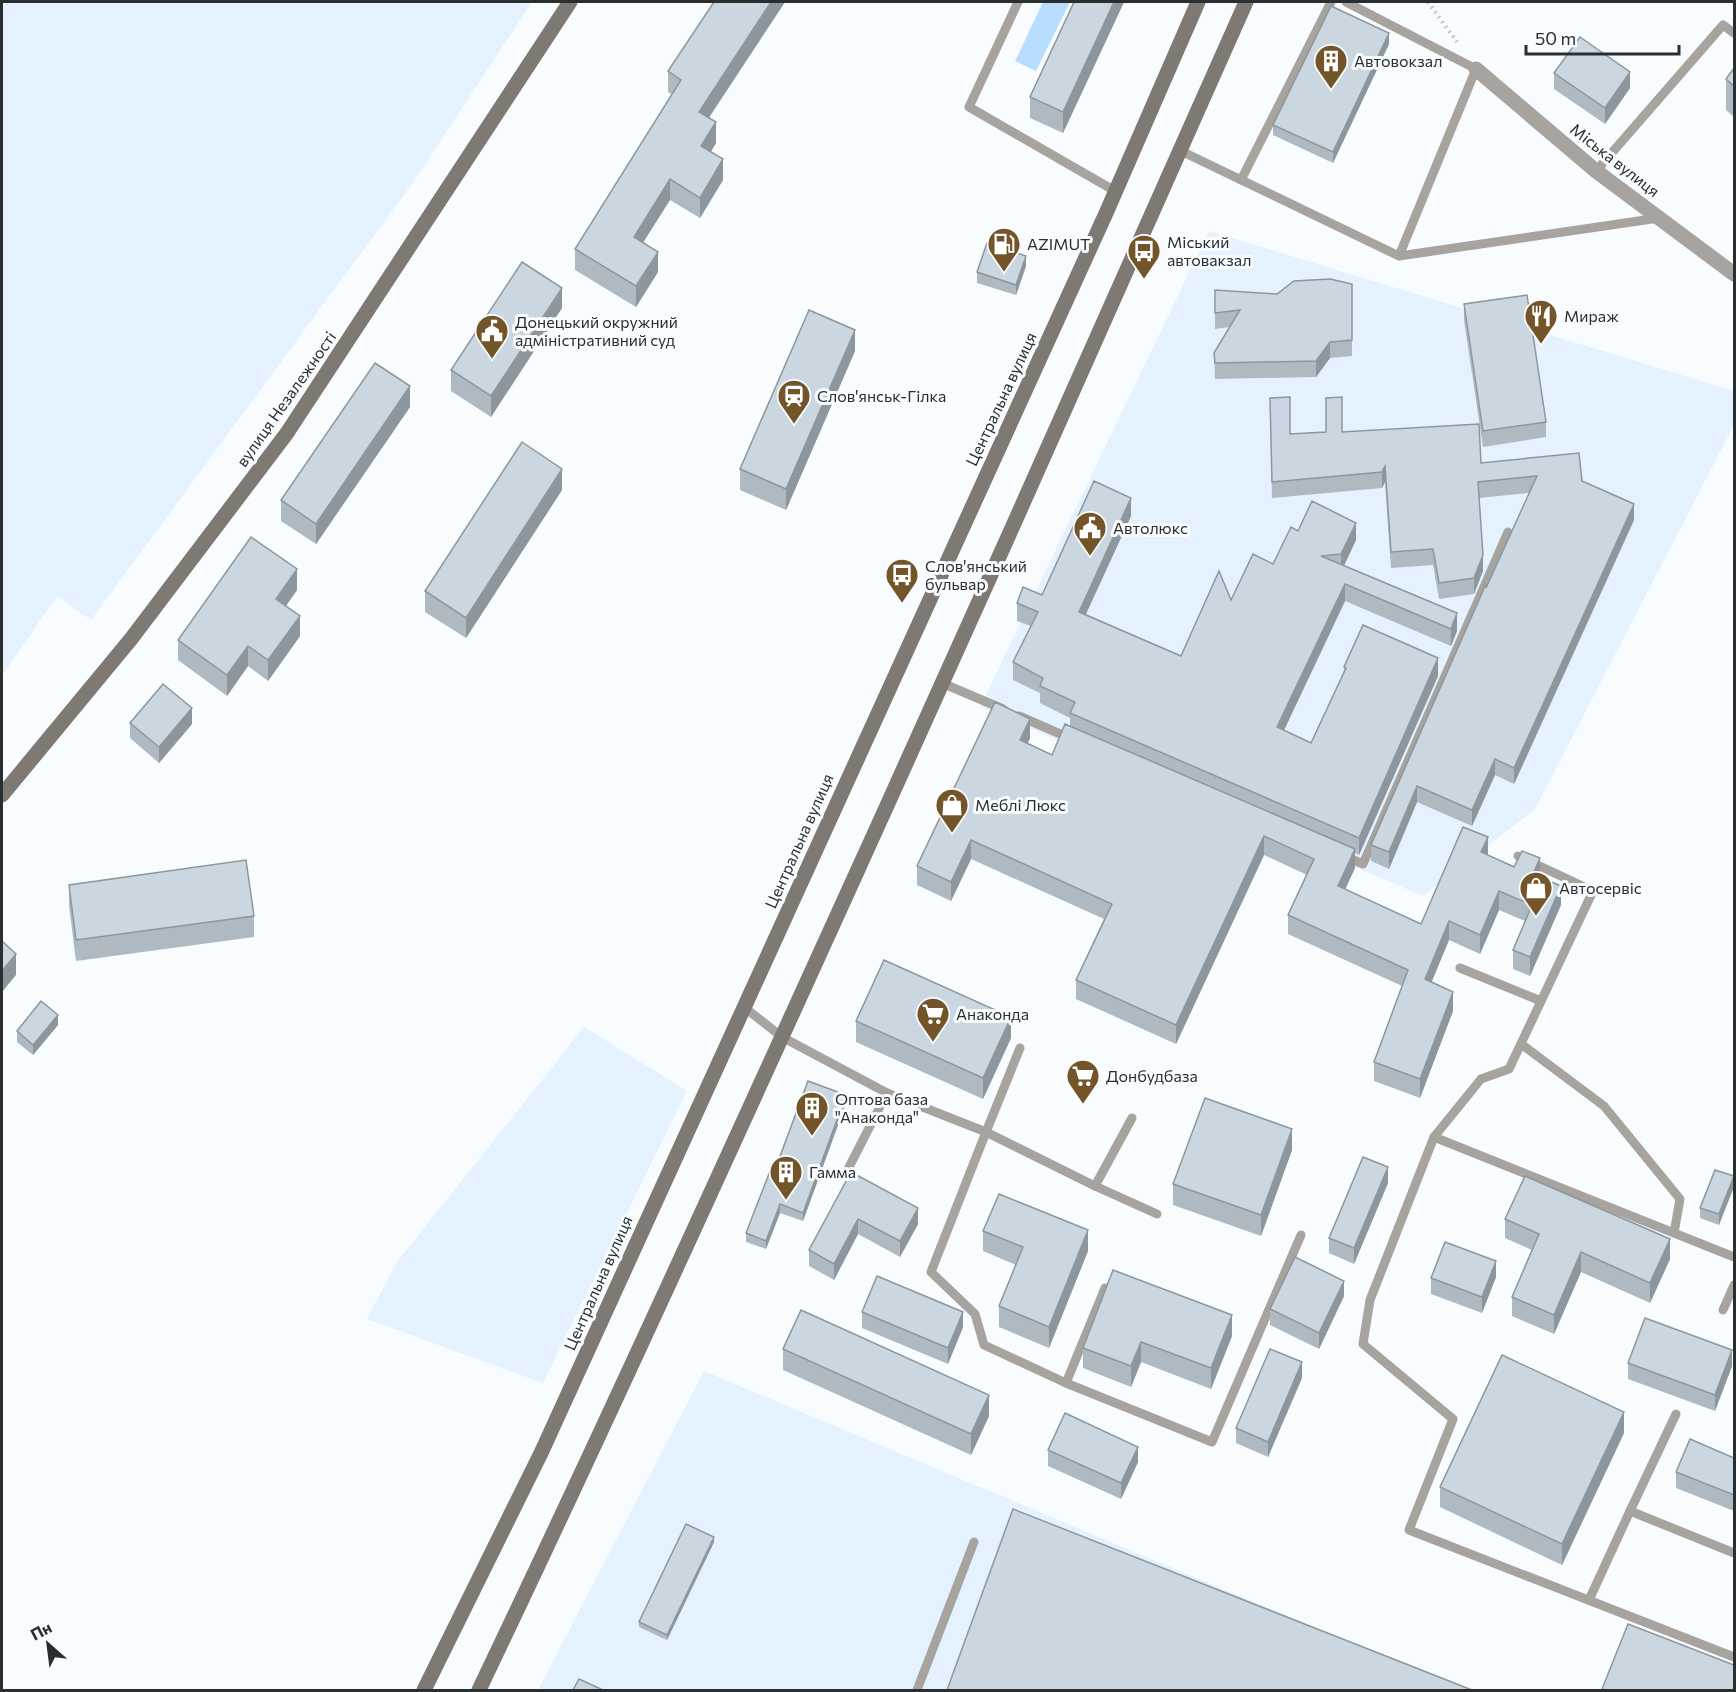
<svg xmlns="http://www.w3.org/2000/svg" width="1736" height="1692" viewBox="0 0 1736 1692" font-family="Commissioner,sans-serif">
	<rect width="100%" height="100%" fill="#f9fcfe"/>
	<g fill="#e3f2fe">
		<path d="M2,2H532L414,181L91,620L57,596L2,676Z"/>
		<path d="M1209,231L1734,391V425L1535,809L1423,896L980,707Z"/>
		<path d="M584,1027L687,1091L543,1383L367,1319L397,1262Z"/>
		<path d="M704,1371L1463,1690H538Z"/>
	</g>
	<path fill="#b7defe" d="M1043,2H1070L1036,71L1015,61Z"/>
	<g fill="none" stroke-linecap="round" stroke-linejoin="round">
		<path stroke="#b7bbbd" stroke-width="4" stroke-dasharray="1.5 4.5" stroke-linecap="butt" d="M1428,2L1457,42"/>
		<g stroke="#a7a39e" stroke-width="9">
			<path d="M1018,2L969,107L1115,191"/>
			<path d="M1181,151L1399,256L1476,69L1346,2"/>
			<path d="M1596,171L1723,25L1734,33"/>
			<path d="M1241,180L1331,2"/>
			<path d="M1399,256L1659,218"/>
			<path d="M942,683L1003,709"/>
			<path d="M1019,716L1072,739"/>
			<path d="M1344,856L1363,864L1508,532"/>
			<path d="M1518,856L1593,891L1509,1069L1481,1079L1434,1137L1734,1257"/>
			<path d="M1460,968L1541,1001"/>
			<path d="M744,1007L782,1037L887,1093"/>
			<path d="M1521,1044L1604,1106L1680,1199L1674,1233"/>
			<path d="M1020,1048L986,1132L1095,1186L1157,1214"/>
			<path d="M1434,1137L1370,1300L1363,1344L1453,1419L1409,1530L1734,1657"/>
			<path d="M847,1171L887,1093L986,1132L931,1272L975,1314L984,1345L1066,1383L1105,1288"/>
			<path d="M1095,1186L1132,1118"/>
			<path d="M1723,1310L1734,1285"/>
			<path d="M1066,1383L1212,1442L1301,1235"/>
			<path d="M1630,1511L1676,1414"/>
			<path d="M1589,1600L1630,1511L1734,1553"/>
			<path d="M917,1690L974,1542"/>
		</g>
		<path stroke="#a7a39e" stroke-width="15" d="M1476,69L1596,171L1734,274"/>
		<g stroke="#7e7972" stroke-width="15">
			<path d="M2,795L131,639L287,433L570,2"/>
			<path d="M424,1690L542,1451L1107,211L1198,2"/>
			<path d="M479,1690C618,1399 751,1105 885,810C1006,541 1128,272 1246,2"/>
		</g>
	</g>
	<g fill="#afb9c1">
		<path d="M714,2H785L709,118L716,143L711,152L723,180L700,218L670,200L643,242L658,272L636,307L575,270V249L672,95L668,92V71Z"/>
		<path d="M1074,2H1124L1063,133L1030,118V97Z"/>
		<path d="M1389,44L1333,163L1273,135V125Z"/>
		<path d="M1734,68V117L1726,110V79Z"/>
		<path d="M1554,73L1630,88L1605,124L1554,89Z"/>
		<path d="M1026,266L1016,295L977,283V272Z"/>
		<path d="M1352,284V356L1330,358L1316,377L1215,379L1214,353L1230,327L1215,329V290L1277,294Z"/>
		<path d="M1464,304L1546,422V437L1483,447L1464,320Z"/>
		<path d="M562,308L491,417L451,391V370Z"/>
		<path d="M855,351L786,510L740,490V469Z"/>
		<path d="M1270,398L1290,434L1342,432L1481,463L1582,481L1634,520L1514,784L1495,775L1472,826L1417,802L1389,869L1371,861V845L1486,588L1529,493L1479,498L1483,571L1474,594L1439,599L1433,565L1391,568L1385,482L1382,488L1272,498Z"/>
		<path d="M410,407L316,544L281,521V500Z"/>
		<path d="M562,490L466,638L425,612V591Z"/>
		<path d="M1131,516L1086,614L1181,656L1231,600L1273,564L1298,531L1356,540L1344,565L1457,631L1451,646L1345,601L1284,730L1311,743L1344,672V667L1438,676L1359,855L1355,853V868L1345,889L1421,924L1488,855L1540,877L1561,905L1530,976L1513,969V950L1525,921L1499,910L1480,954L1449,940L1431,982L1453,1011L1420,1098L1374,1081V1062L1402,986L1288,934V915L1307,875L1264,855L1176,1044L1076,999V980L1104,919L971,859L951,901L917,885V866L1030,738L1028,743L1052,755L1070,727V718L1040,703V693L1013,680V662L1031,626L1017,621V603L1042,595Z"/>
		<path d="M297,590L286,606L300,636L268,681L248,666L227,696L178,660V640Z"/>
		<path d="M130,723L192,724L159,763L130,738Z"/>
		<path d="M69,885L254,916V937L76,961L69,906Z"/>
		<path d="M856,1021L1011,1038L983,1099L856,1042Z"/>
		<path d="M58,1025L33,1055L17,1042V1031Z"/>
		<path d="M846,1103L803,1221L780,1213L766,1249L746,1242V1233L776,1167Z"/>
		<path d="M1292,1150L1261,1236L1173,1205V1184Z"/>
		<path d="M851,1172L918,1224L900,1257L858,1234L834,1280L809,1266V1250Z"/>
		<path d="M1734,1176L1719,1225L1700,1218V1208Z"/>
		<path d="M1388,1183L1354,1264L1329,1253V1238Z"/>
		<path d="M1505,1219L1670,1259L1650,1303L1581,1272L1554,1334L1512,1316V1297L1532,1250L1505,1238Z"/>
		<path d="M983,1231L1088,1251L1049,1348L999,1327V1306L1016,1265L983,1251Z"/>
		<path d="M1496,1277L1482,1313L1431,1294V1278Z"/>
		<path d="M1344,1296L1319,1349L1270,1325V1309Z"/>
		<path d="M862,1312L963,1327L948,1364L862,1328Z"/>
		<path d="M1232,1315V1336L1211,1389L1141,1362L1131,1387L1083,1368V1348Z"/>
		<path d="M783,1349L989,1416L971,1455L783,1370Z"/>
		<path d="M1628,1363L1732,1366L1715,1411L1628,1379Z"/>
		<path d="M1302,1378L1268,1457L1236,1443V1428Z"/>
		<path d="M1624,1433L1562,1565L1440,1507V1487Z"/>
		<path d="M1048,1450L1138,1462L1121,1499L1048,1466Z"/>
		<path d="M1734,1458V1511L1676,1488V1472Z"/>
		<path d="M714,1542L667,1640L639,1627V1622Z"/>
	</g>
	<g fill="#8e969d">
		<path d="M771,2H785L699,132V112Z"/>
		<path d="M1114,2H1124L1063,133V112Z"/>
		<path d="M1389,33V44L1333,163V152Z"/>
		<path d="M1630,72V88L1605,124V108Z"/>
		<path d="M716,122V143L701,167V146Z"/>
		<path d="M723,159V180L700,218V198Z"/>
		<path d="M670,179V200L634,257V237Z"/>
		<path d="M658,252V272L636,307V286Z"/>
		<path d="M1026,256V266L1016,295V285Z"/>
		<path d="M562,288V308L491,417V396Z"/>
		<path d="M855,330V351L786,510V489Z"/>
		<path d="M1330,342V358L1316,377V361Z"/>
		<path d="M410,386V407L316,544V524Z"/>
		<path d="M1385,466V482L1382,488V472Z"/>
		<path d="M562,469V490L466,638V618Z"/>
		<path d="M1131,498V516L1079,629V612Z"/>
		<path d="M1634,504V520L1514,784V768Z"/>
		<path d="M1356,523V540L1341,572V554Z"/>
		<path d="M1483,555V571L1474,594V578Z"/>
		<path d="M297,569V590L276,620V599Z"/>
		<path d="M1345,584V601L1277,745V727Z"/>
		<path d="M1457,613V631L1451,646V629Z"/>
		<path d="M300,616V636L268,681V660Z"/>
		<path d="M248,646V666L227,696V675Z"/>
		<path d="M1438,658V676L1359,855V838Z"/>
		<path d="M192,708V724L159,763V747Z"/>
		<path d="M1030,719V738L1020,759V740Z"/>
		<path d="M1495,759V775L1472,826V810Z"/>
		<path d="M1417,786V802L1389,869V852Z"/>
		<path d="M1264,836V855L1176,1044V1025Z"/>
		<path d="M1488,837V856L1481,852Z"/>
		<path d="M971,840V859L951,901V882Z"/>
		<path d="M1355,849V868L1338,905V886Z"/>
		<path d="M1540,858V877L1533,874Z"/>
		<path d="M1561,886V905L1530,976V957Z"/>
		<path d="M1499,891V910L1480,954V935Z"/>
		<path d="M1449,921V940L1425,998V979Z"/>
		<path d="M16,954V975L2,992V971Z"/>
		<path d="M1453,992V1011L1420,1098V1079Z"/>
		<path d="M58,1015V1025L33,1055V1045Z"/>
		<path d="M1011,1017V1038L983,1099V1078Z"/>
		<path d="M846,1095V1103L803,1221V1213Z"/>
		<path d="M1292,1129V1150L1261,1236V1215Z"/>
		<path d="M1388,1167V1183L1354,1264V1248Z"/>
		<path d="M1734,1177V1187L1719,1225V1214Z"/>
		<path d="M780,1204V1213L766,1249V1241Z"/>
		<path d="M918,1208V1224L900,1257V1241Z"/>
		<path d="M858,1219V1234L834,1280V1264Z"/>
		<path d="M1088,1230V1251L1049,1348V1327Z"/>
		<path d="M1670,1239V1259L1650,1303V1283Z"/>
		<path d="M1581,1252V1272L1554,1334V1315Z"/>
		<path d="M1496,1261V1277L1482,1313V1297Z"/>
		<path d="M1344,1281V1296L1319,1349V1333Z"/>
		<path d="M963,1312V1327L948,1364V1348Z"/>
		<path d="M1232,1315V1336L1211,1389V1368Z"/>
		<path d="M1141,1342V1362L1131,1387V1366Z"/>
		<path d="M1732,1350V1366L1715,1411V1395Z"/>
		<path d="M1302,1362V1378L1268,1457V1442Z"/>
		<path d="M989,1395V1416L971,1455V1434Z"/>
		<path d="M1624,1412V1433L1562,1565V1544Z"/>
		<path d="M1138,1447V1462L1121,1499V1483Z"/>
		<path d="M714,1537V1542L667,1640V1635Z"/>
	</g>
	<g fill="#cbd7e0" stroke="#8e969d" stroke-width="1.5">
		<path d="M714,2H771L699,112L716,122L701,146L723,159L700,198L670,179L634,237L658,252L636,286L575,249L681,80L668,71Z"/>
		<path d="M1074,2H1114L1063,112L1030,97Z"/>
		<path d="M1331,6L1389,33L1333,152L1273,125Z"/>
		<path d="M1580,37L1630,72L1605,108L1554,73Z"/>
		<path d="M1734,68V86L1726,79Z"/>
		<path d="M987,243L1026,256L1016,285L977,272Z"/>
		<path d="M522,262L562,288L491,396L451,370Z"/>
		<path d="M1330,279L1352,284V340L1330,342L1316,361L1215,363L1214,353L1240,310L1215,313V290L1277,294L1294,281Z"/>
		<path d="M1527,295L1546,422L1483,431L1464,304Z"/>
		<path d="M809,310L855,330L786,489L740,469Z"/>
		<path d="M375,363L410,386L316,524L281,500Z"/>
		<path d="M1290,397V434L1326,432V398L1342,397V432L1479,424L1481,463L1579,453L1582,481L1634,504L1514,768L1495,759L1472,810L1417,786L1389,852L1371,845L1486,584V588L1537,476L1478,482L1483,555L1474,578L1439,583L1433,549L1391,552L1385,466L1382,472L1272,482L1270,398Z"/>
		<path d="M522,442L562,469L466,618L425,591Z"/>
		<path d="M1094,481L1131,498L1079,612L1181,656L1219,571L1231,600L1253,554L1273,564L1291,527L1298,531L1312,501L1356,523L1341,554L1321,556L1457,613L1451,629L1345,584L1277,727L1311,743L1346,668L1344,667L1363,625L1438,658L1359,838L1070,713L1075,702L1040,686L1043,678L1013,662L1038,612L1017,603L1023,587L1042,595Z"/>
		<path d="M251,537L297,569L276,599L300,616L268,660L248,646L227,675L178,640Z"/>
		<path d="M163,684L192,708L159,747L130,723Z"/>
		<path d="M995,702L1030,719L1020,740L1052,755L1065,724L1355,849L1338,886L1421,924L1463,827L1488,837L1481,852L1514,867L1522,851L1540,858L1533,874L1561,886L1530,957L1513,950L1532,905L1499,891L1480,935L1449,921L1425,979L1453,992L1420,1079L1374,1062L1408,970L1288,915L1314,859L1264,836L1176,1025L1076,980L1112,904L971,840L951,882L917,866Z"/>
		<path d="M246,860L254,916L76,940L69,885Z"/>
		<path d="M2,941L16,954L2,971Z"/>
		<path d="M884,960L1011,1017L983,1078L856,1021Z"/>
		<path d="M41,1001L58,1015L33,1045L17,1031Z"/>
		<path d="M808,1081L846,1095L803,1213L780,1204L766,1241L746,1233L772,1166L776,1167Z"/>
		<path d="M1205,1098L1292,1129L1261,1215L1173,1184Z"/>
		<path d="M1363,1157L1388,1167L1354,1248L1329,1238Z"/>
		<path d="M1715,1170L1734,1176L1719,1214L1700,1208Z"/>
		<path d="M851,1172L918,1208L900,1241L858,1219L834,1264L809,1250Z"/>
		<path d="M1525,1176L1670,1239L1650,1283L1581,1252L1554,1315L1512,1297L1539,1234L1505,1219Z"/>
		<path d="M999,1194L1088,1230L1049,1327L999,1306L1023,1247L983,1231Z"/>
		<path d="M1445,1242L1496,1261L1482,1297L1431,1278Z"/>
		<path d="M1295,1257L1344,1281L1319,1333L1270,1309Z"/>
		<path d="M1113,1270L1232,1315L1211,1368L1141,1342L1131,1366L1083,1348Z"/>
		<path d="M877,1276L963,1312L948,1348L862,1312Z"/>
		<path d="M801,1310L989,1395L971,1434L783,1349Z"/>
		<path d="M1645,1318L1732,1350L1715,1395L1628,1363Z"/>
		<path d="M1270,1349L1302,1362L1268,1442L1236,1428Z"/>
		<path d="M1502,1355L1624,1412L1562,1544L1440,1487Z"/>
		<path d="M1065,1413L1138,1447L1121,1483L1048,1450Z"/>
		<path d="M1690,1439L1734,1458V1495L1676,1472Z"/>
		<path d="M1013,1509L1472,1690H947Z"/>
		<path d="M686,1524L714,1537L667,1635L639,1622Z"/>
		<path d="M1628,1624L1734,1665V1690H1606L1602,1689Z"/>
		<path d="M579,1679L603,1690H573Z"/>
	</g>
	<defs>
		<g id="building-pin" transform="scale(1.725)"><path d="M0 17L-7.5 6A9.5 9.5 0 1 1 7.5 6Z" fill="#74552a" stroke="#f9fcfe"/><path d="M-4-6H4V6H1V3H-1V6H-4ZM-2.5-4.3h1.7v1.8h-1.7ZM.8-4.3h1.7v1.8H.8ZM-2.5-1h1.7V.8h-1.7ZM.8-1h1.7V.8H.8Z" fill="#fff"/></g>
		<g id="fuel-pin" transform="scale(1.725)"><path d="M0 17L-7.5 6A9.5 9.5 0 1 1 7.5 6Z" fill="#74552a" stroke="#f9fcfe"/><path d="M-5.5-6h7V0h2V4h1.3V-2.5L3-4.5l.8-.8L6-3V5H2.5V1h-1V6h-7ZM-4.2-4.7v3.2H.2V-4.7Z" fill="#fff"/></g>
		<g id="bus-pin" transform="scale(1.725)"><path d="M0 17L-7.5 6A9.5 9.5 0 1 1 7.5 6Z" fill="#74552a" stroke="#f9fcfe"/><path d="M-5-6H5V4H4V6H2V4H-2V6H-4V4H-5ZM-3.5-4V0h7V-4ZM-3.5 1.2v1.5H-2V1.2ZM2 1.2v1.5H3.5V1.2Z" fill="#fff"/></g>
		<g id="restaurant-pin" transform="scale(1.725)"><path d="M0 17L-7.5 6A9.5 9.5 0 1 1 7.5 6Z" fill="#74552a" stroke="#f9fcfe"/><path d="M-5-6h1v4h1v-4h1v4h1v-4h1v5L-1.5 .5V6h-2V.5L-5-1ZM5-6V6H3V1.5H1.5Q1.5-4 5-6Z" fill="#fff"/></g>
		<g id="civic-pin" transform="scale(1.725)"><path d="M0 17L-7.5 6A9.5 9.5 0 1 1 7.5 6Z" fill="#74552a" stroke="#f9fcfe"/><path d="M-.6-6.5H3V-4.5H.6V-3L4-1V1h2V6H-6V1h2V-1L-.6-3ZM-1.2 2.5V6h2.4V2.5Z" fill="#fff"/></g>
		<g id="station-pin" transform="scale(1.725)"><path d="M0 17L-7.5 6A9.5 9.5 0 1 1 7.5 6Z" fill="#74552a" stroke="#f9fcfe"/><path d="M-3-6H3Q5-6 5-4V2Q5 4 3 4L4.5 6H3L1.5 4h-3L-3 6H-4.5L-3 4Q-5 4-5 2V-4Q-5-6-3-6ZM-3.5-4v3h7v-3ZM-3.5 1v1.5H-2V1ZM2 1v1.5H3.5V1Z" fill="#fff"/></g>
		<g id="shop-pin" transform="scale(1.725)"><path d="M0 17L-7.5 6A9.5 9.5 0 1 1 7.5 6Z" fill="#74552a" stroke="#f9fcfe"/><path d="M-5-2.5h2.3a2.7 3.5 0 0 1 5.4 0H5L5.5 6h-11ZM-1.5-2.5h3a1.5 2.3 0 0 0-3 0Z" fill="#fff"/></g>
		<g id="supermarket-pin" transform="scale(1.725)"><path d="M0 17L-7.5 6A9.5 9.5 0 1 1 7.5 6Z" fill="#74552a" stroke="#f9fcfe"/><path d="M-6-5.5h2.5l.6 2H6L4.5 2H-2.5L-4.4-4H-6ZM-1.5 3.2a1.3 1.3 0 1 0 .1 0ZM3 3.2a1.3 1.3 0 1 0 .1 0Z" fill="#fff"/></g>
	</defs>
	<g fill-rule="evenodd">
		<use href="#building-pin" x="1331" y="61"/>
		<use href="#fuel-pin" x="1004" y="244"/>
		<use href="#bus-pin" x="1144" y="251"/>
		<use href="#restaurant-pin" x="1541" y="316"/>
		<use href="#civic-pin" x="492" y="331"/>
		<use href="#station-pin" x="794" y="396"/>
		<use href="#civic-pin" x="1090" y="528"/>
		<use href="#bus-pin" x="902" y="575"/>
		<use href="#shop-pin" x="952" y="805"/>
		<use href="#shop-pin" x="1536" y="888"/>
		<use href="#supermarket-pin" x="933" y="1014"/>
		<use href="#supermarket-pin" x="1083" y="1076"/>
		<use href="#building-pin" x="812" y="1108"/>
		<use href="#building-pin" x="786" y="1172"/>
	</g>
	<g text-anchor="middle" stroke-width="6" stroke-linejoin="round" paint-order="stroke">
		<g font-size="16" fill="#292e31" stroke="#f9fcfe" text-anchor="start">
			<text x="1354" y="67">Автовокзал</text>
			<text x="1167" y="248">Міський<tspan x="1167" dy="18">автовакзал</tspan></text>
			<text x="1027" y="250">AZIMUT</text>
			<text x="1564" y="322">Мираж</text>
			<text x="515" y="328">Донецький окружний<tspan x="515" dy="18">адміністративний суд</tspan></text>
			<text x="817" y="402">Слов'янськ-Гілка</text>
			<text x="1113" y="534">Автолюкс</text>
			<text x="925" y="572">Слов'янський<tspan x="925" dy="18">бульвар</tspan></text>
			<text x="975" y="811">Меблі Люкс</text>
			<text x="1559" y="894">Автосервіс</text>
			<text x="956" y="1020">Анаконда</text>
			<text x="1106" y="1082">Донбудбаза</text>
			<text x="835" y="1105">Оптова база<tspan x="835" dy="18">"Анаконда"</tspan></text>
			<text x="809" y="1178">Гамма</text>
		</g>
		<g font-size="16" fill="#292e31" stroke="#f9fcfe">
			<text transform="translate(1615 160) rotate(38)" y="6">Міська вулиця</text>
			<text transform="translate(286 399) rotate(-55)" y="6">вулиця Незалежності</text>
			<text transform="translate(1001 399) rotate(-65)" y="6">Центральна вулиця</text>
			<text transform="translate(799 841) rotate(-66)" y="6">Центральна вулиця</text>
			<text transform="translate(598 1283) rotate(-66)" y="6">Центральна вулиця</text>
		</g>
	</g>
	<rect width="1736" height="1692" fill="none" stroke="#292e31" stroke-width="6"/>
	<g transform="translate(48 1644) rotate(332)" stroke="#f9fcfe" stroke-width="4.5" paint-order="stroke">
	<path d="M0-4.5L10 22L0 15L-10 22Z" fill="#292e31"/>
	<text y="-9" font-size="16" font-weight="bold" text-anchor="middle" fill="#292e31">Пн</text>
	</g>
	<path d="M1526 45v9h153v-9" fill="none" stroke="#292e31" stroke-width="3"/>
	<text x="1535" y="45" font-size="18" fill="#292e31" stroke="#f9fcfe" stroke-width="4.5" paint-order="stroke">50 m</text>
</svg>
